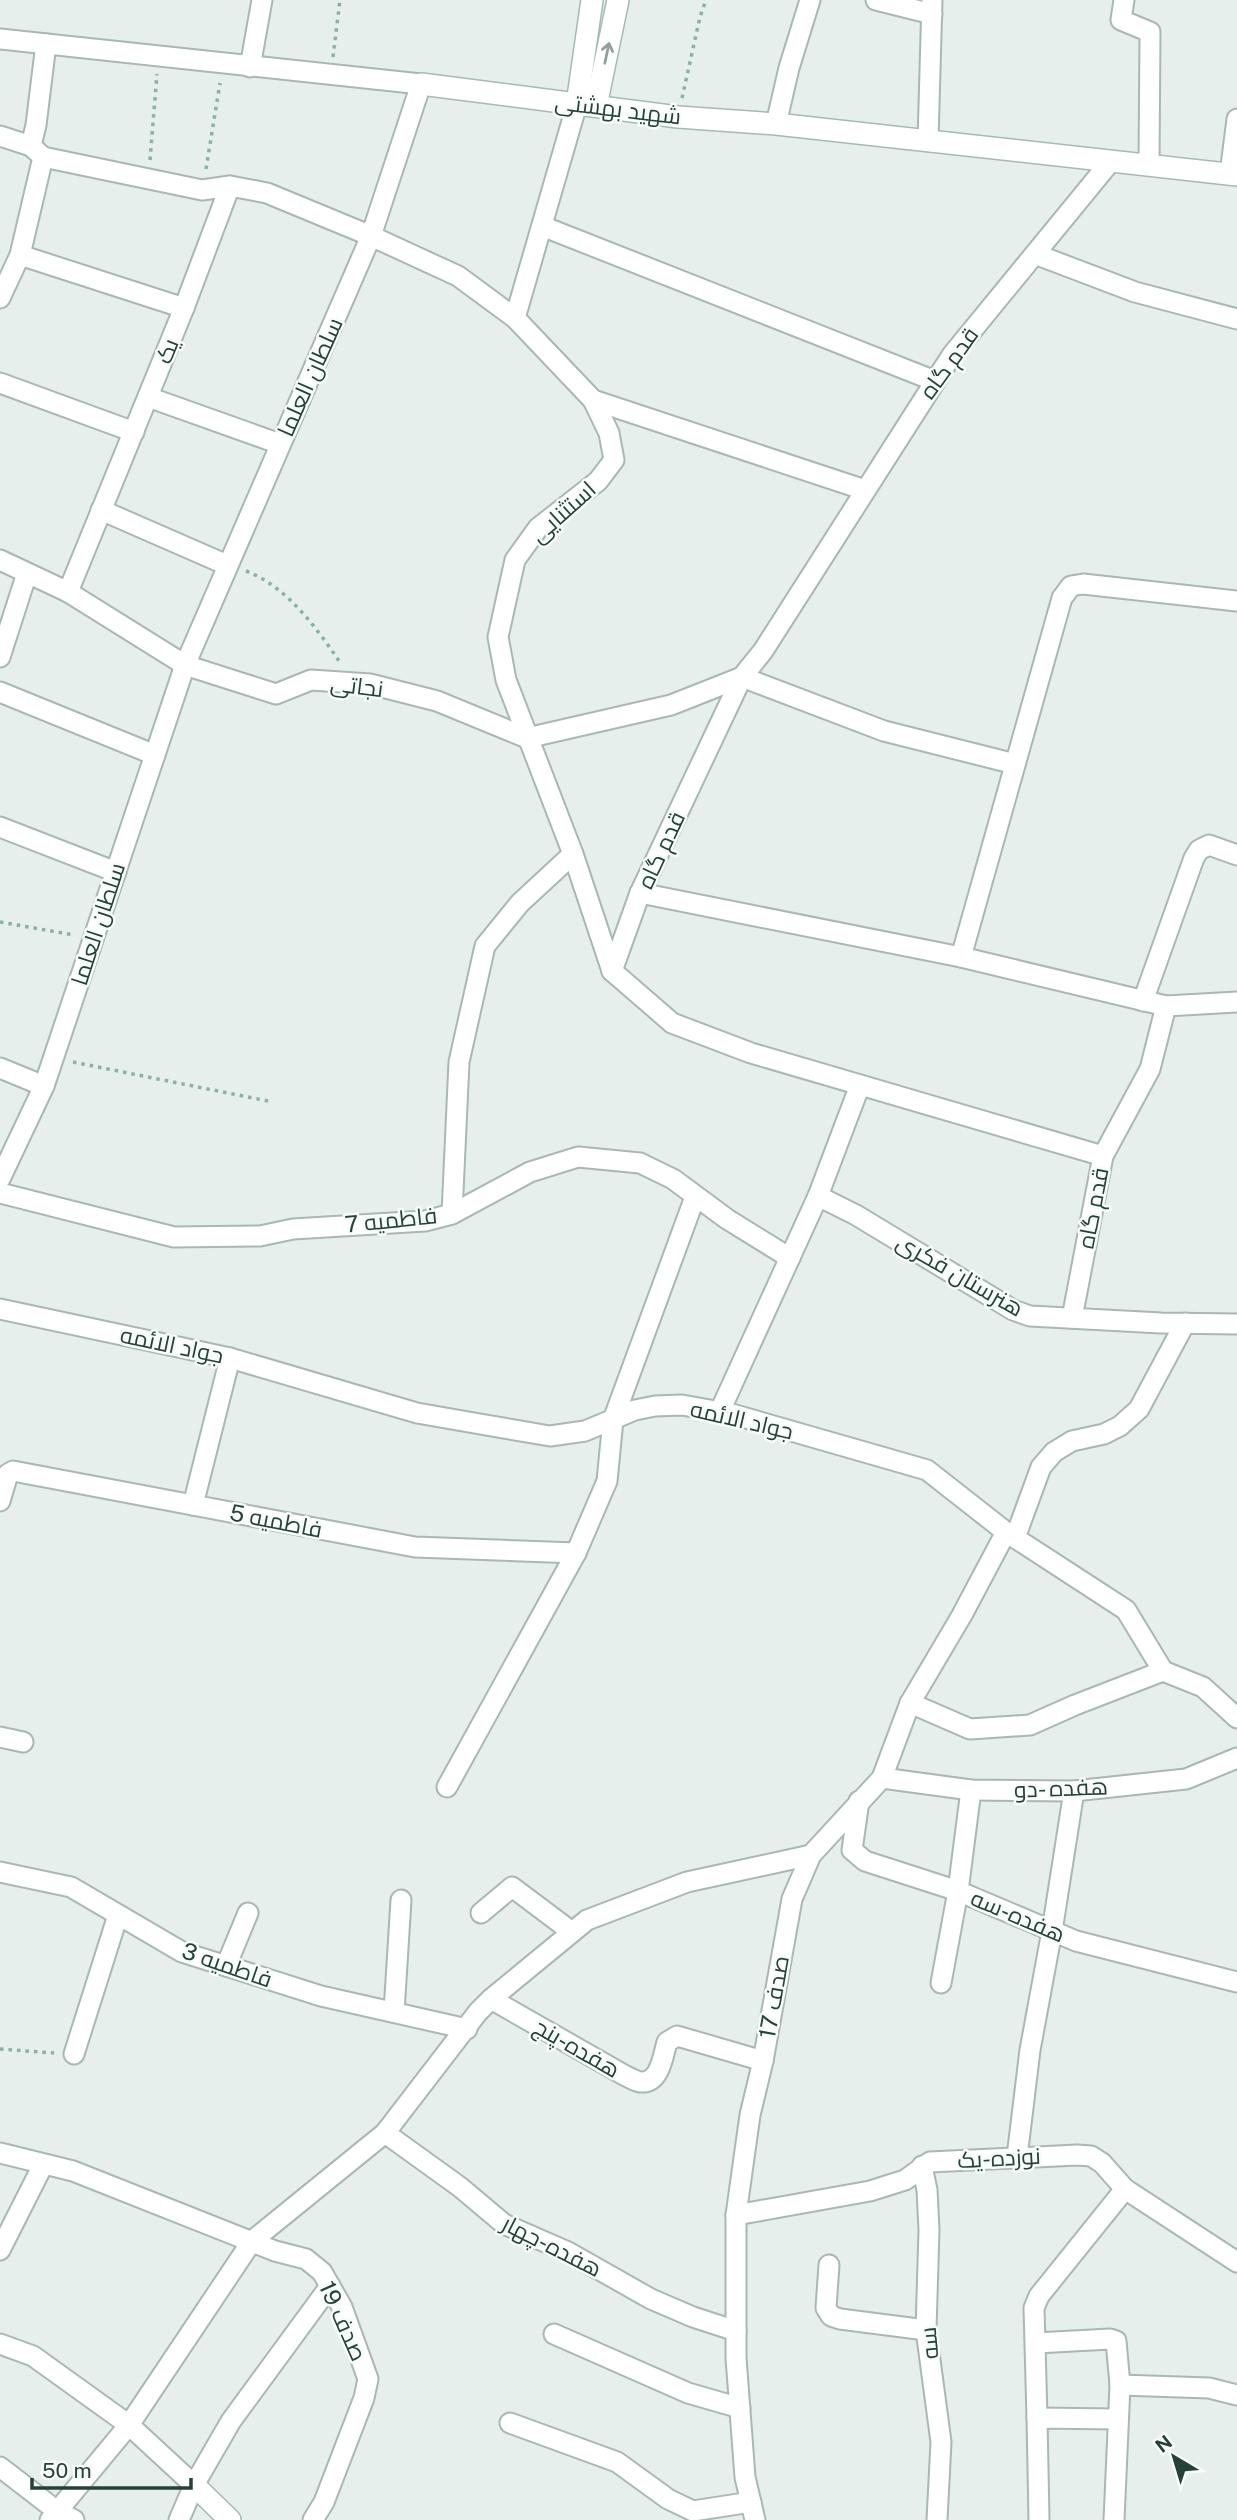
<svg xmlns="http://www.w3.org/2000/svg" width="1237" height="2520" viewBox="0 0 1237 2520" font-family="'Public Sans',Cairo,sans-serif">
	<rect width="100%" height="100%" fill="#e6efeb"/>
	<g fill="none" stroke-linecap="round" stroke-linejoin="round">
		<g stroke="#a8b8b2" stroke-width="23">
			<g id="street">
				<path d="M876,0L932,14"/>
				<path d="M1124,0L1121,20L1150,32L1149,165"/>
				<path d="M0,39L421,84L371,236L185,665L44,1086L0,1179"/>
				<path d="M250,67L262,0"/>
				<path d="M776,124L789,68L810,0"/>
				<path d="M0,136L31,146"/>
				<path d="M928,141L932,0"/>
				<path d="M43,157L202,190L230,186L184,308L68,592"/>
				<path d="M1230,174L1237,119"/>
				<path d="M230,186L267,193L371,236L458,276L515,318L593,400L609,433L614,460L598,481L538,528L515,560L498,637L506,680L573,854L612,971"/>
				<path d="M542,226L935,381"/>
				<path d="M1035,254L1135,292L1237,319"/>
				<path d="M20,255L184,308"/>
				<path d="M0,298L20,255L43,157L31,146L36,125L46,44"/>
				<path d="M515,318L577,104"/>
				<path d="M0,383L134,432"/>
				<path d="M148,397L280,444"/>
				<path d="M593,400L865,490"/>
				<path d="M101,510L227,565"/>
				<path d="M0,560L68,592L185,665L276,694L311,680L370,684L437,701L527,738L671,705L742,677L884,731L1015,764"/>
				<path d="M0,657L27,573"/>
				<path d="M0,692L155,755"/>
				<path d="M0,827L116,872"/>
				<path d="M640,893L961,957L1166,1006L1237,1002"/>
				<path d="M961,957L1062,598L1071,586L1083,584L1237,601"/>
				<path d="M1143,1001L1194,858L1199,850L1209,845L1237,855"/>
				<path d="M0,1068L44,1086"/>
				<path d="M1103,1156L1150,1069L1166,1006"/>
				<path d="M0,1193L174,1237L260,1236L293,1229L425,1221L452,1214L530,1172L578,1157L640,1163L673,1179L727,1219L790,1258"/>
				<path d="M818,1196L856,1215L1013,1310L1030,1316L1161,1323L1237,1324"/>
				<path d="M452,1214L459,1062L485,946L520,903L573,854"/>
				<path d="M0,1309L230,1358L417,1413L480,1424L550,1436L585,1431L635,1410L655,1406L682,1405L732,1414L927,1470L1006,1532L1126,1610L1163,1671L1203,1687L1237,1718"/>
				<path d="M1072,1318L1103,1156L751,1053L672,1023L612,971L640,893L742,677L763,651L952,355L1111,161"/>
				<path d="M720,1411L818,1196L860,1085"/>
				<path d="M0,1501L8,1474L13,1471L415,1547L576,1553"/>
				<path d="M193,1505L230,1358"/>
				<path d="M1015,1538L1041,1467L1054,1452L1072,1441L1104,1434L1120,1426L1139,1409L1185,1323"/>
				<path d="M910,1703L970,1729L1030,1725L1075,1705L1163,1671"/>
				<path d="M0,1737L23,1742"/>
				<path d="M882,1778L971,1790L1074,1791L1186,1779L1237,1758"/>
				<path d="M447,1787L576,1553L607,1481L613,1420L695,1197"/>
				<path d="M859,1801L852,1850L865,1861L958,1891L1076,1941L1237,1982"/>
				<path d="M0,1872L71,1887L182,1952L321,1996L467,2029"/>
				<path d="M481,1913L512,1887L572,1932"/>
				<path d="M226,1966L248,1913"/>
				<path d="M941,1983L958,1891L971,1790"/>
				<path d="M491,1999L624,2075C628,2077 635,2081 640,2082C660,2084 663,2056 667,2042L677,2036L763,2061"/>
				<path d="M394,2012L401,1900"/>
				<path d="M74,2054L118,1915"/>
				<path d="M385,2133L460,2187L504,2224L568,2252L651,2299L693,2317L736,2331"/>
				<path d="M0,2153L73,2171L275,2251L306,2259L322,2272L342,2307L368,2379L364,2398L324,2502L313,2520"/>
				<path d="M1017,2157L1030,2050L1052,1931L1074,1791"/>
				<path d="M922,2166L927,2190L929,2230L926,2330L941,2442L937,2520"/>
				<path d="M736,2215L870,2191L905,2180L930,2162L1077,2155L1091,2156L1102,2163L1125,2189L1237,2262"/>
				<path d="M0,2250L43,2165"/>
				<path d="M829,2265L826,2308L831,2316L840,2319L926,2330"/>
				<path d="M554,2334L688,2393L740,2408"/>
				<path d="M1036,2343L1110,2339L1116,2341L1120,2385L1114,2520"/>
				<path d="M0,2344L33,2356L129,2425L194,2485"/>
				<path d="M1120,2385L1209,2388L1237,2395"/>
				<path d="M1037,2418L1034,2308L1039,2296L1125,2189"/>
				<path d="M510,2423L617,2462L668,2499L693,2511L751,2502"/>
				<path d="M0,2467L57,2511L74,2520"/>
				<path d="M50,2520L129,2425L252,2241L385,2133L478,2012L491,1999L587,1920L687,1882L811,1855"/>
				<path d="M179,2520L194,2485L231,2421L330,2286"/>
				<path d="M755,2520L745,2477L736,2358V2215L750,2115L763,2061L792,1899L811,1855L882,1778L910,1703L962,1615L1006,1532"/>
				<path d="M1039,2520L1037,2418L1117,2419"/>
			</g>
		</g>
		<g stroke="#a4bbb3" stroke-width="24">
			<g id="secondary">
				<path d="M421,84L678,117L776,124L1237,175"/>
				<path d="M577,104L592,0"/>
				<path d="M596,106L618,0"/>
				<path d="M194,2485L230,2520"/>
			</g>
		</g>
		<g stroke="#86b3a5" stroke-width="3.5" stroke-dasharray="3.5 5" stroke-linecap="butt">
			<path d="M333,57L340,0"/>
			<path d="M682,98L700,17L706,0"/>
			<path d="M150,160L157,74"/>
			<path d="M206,169L220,83"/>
			<path d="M246,571C286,586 316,627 339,661"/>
			<path d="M0,922L74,935"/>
			<path d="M73,1062L268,1101"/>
			<path d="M0,2049L54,2053"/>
		</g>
		<use href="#street" stroke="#fff" stroke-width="19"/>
		<use href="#secondary" stroke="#fff" stroke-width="21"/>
	</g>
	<defs><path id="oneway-shaft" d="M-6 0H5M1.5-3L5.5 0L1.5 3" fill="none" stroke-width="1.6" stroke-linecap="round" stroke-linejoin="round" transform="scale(1.75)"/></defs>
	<use stroke="#92a09c" href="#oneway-shaft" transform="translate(607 53) rotate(-78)"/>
	<g text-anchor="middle" stroke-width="5" stroke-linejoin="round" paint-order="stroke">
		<g font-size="23" fill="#24423a" stroke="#f7fbf9">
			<text transform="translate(618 109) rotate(7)" y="8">شهید بهشتی</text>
			<text transform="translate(167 351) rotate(-68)" y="8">یک</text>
			<text transform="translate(949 363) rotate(-54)" y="8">قدم گاه</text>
			<text transform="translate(310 377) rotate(-66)" y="8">سلطان العلما</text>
			<text transform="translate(563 512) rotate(-42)" y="8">استثنایی</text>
			<text transform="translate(357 686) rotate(7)" y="8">نجاتی</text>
			<text transform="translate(661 850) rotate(-65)" y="8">قدم گاه</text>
			<text transform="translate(98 924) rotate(-72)" y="8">سلطان العلما</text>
			<text transform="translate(1093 1208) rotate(-79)" y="8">قدم گاه</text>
			<text transform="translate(391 1220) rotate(-6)" y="8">فاطمیه 7</text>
			<text transform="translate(960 1275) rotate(30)" y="8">هنرستان فکری</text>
			<text transform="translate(172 1345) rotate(12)" y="8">جواد الائمه</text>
			<text transform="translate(742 1420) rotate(13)" y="8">جواد الائمه</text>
			<text transform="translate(276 1521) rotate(11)" y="8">فاطمیه 5</text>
			<text transform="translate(1061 1788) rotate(-2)" y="8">هفده -دو</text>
			<text transform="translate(1018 1916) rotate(23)" y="8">هفده-سه</text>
			<text transform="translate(227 1965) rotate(19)" y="8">فاطمیه 3</text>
			<text transform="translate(774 1997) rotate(-80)" y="8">صدف 17</text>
			<text transform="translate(577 2048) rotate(30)" y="8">هفده-پنج</text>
			<text transform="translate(999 2158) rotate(-3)" y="8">نوزده-یک</text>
			<text transform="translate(552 2246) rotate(27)" y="8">هفده-چهار</text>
			<text transform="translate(343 2321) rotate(66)" y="8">صدف 19</text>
			<text transform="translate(929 2343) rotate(-95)" y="8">سه</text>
		</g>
	</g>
	<g transform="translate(1174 2457) rotate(322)" stroke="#f7fbf9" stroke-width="5" paint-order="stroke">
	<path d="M0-5L12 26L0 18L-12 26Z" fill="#24423a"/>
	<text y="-10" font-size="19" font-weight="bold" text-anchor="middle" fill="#24423a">N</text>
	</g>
	<path d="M32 2478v10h159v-10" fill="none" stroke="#24423a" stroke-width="3.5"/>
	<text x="42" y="2478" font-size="21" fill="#24423a" stroke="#f7fbf9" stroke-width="5" paint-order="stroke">50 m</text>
</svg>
